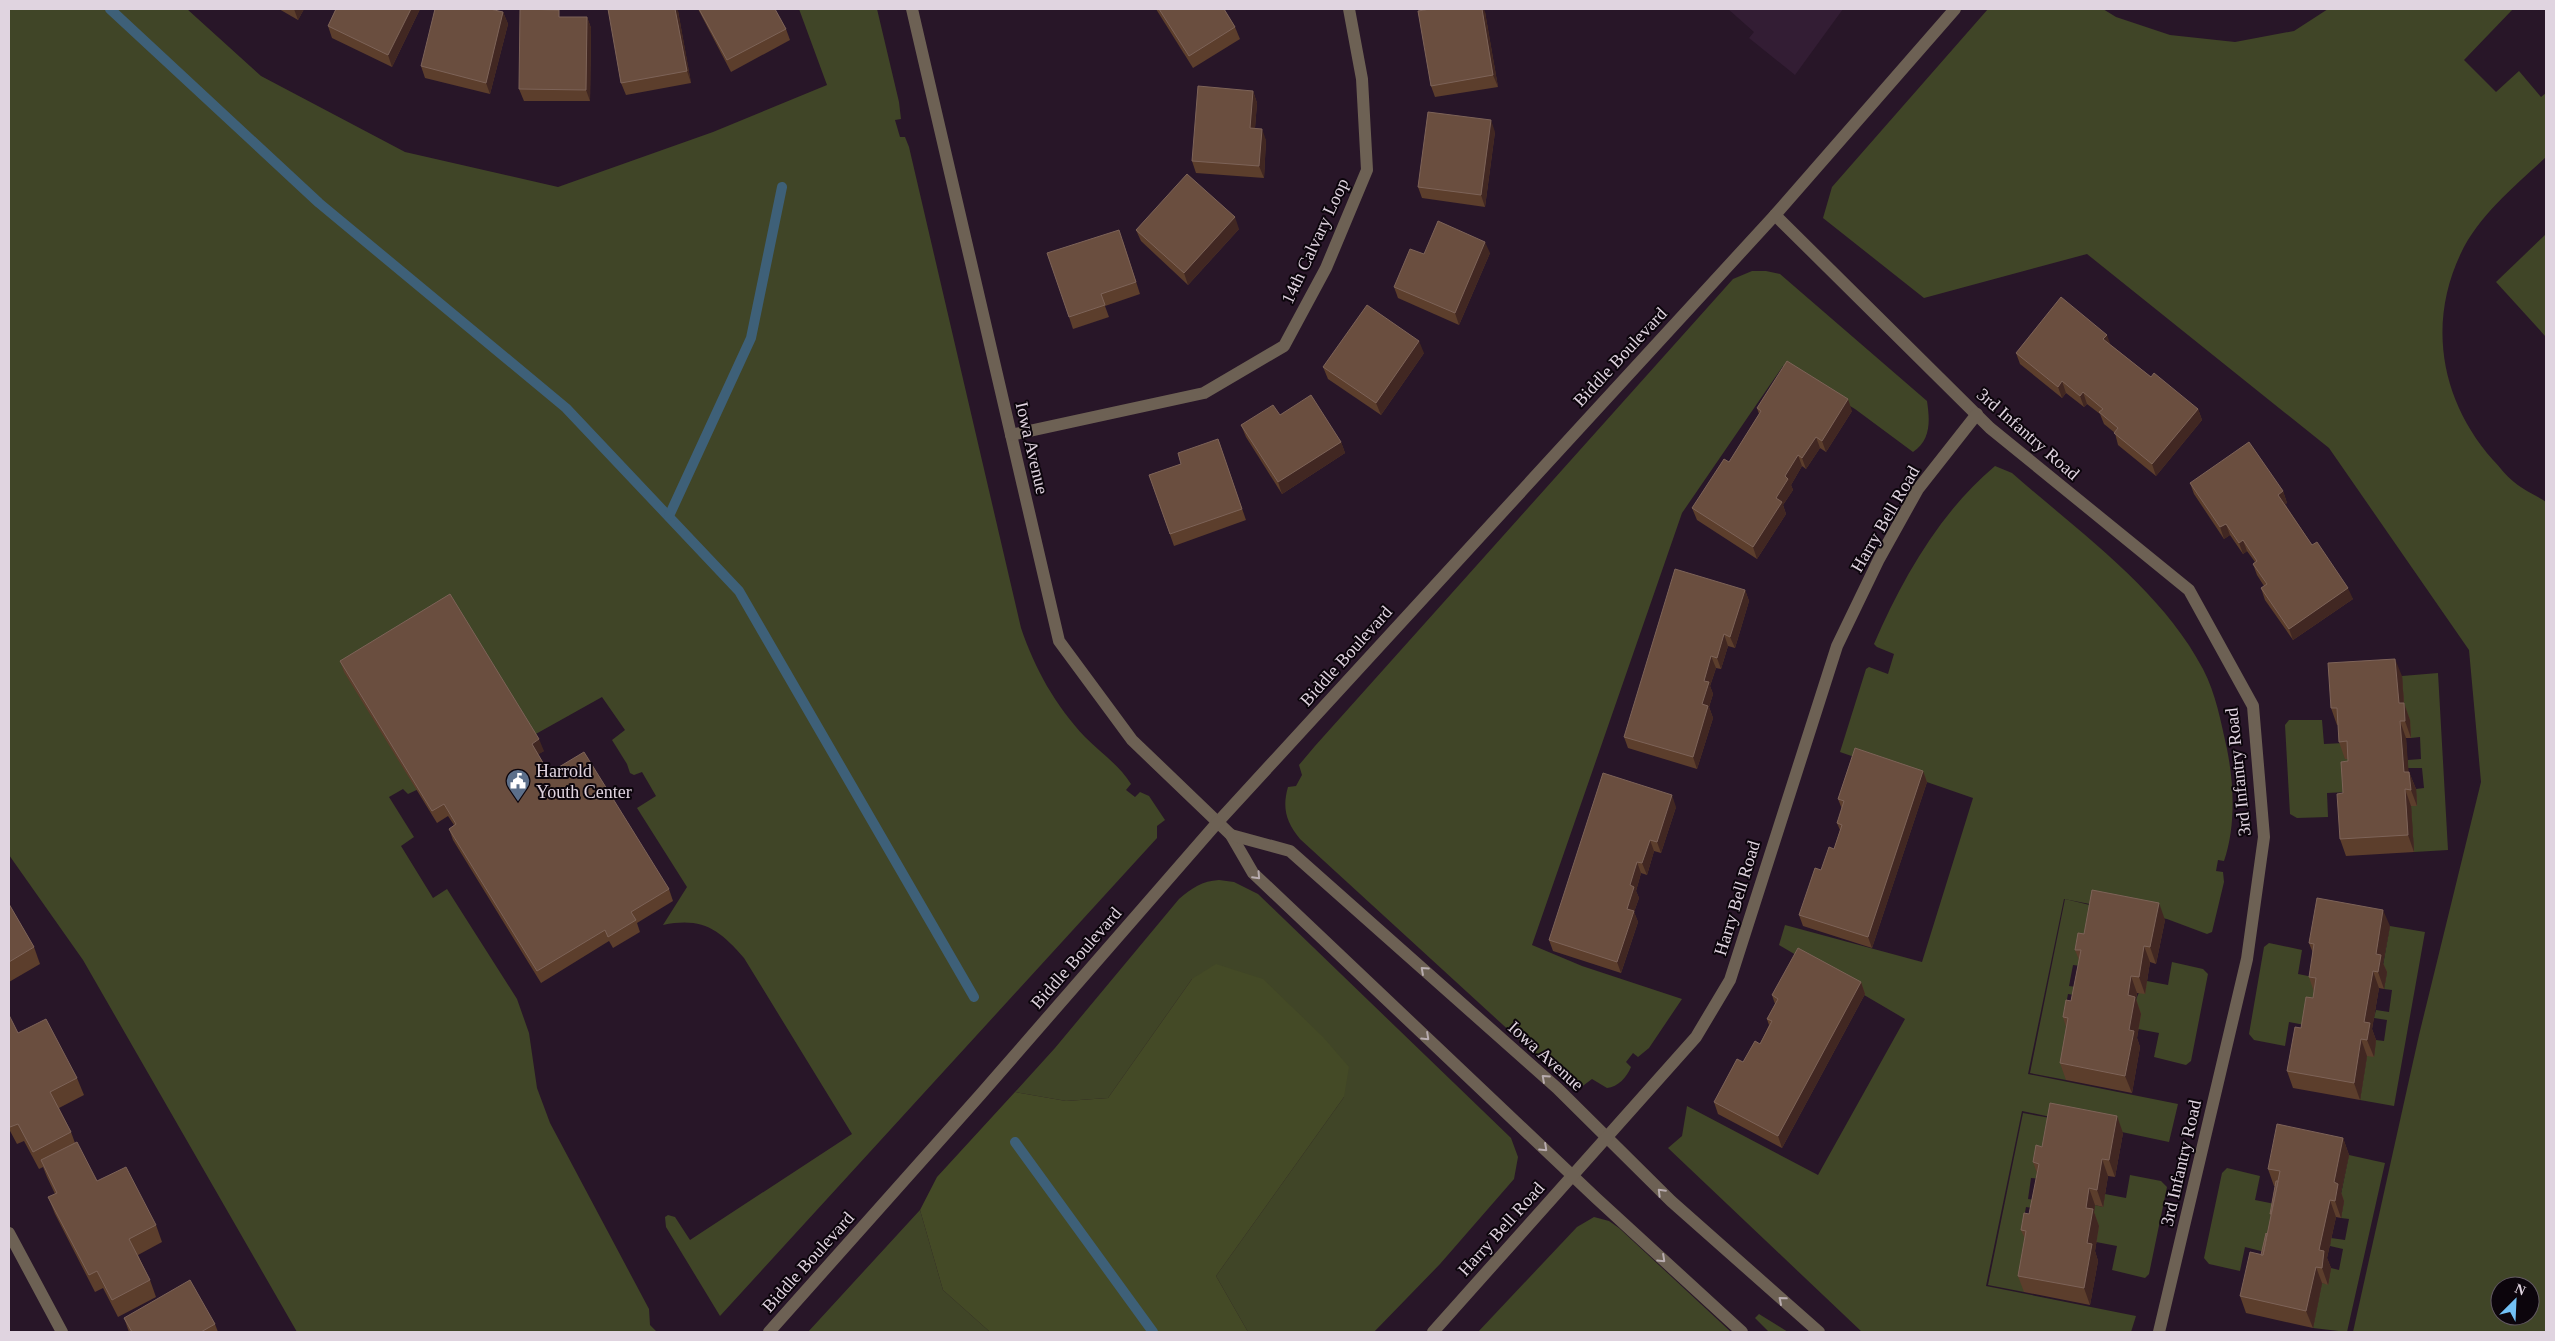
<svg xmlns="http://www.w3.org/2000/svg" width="2555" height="1341" viewBox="0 0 2555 1341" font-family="Georgia,serif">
	<rect width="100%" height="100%" fill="#281628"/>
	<path fill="#331d34" d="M1728,9H1843L1795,75L1749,38L1754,32Z"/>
	<g fill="#404527" fill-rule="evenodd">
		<path d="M9,9H187L261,76L405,152L558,187L713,132L827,85L799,9H877L899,102L901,119L895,120L900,137H905L909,147L1021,628C1035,669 1055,705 1085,737C1101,753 1119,765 1131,784L1126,790L1135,797L1140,792L1149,796L1165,820L1157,826V838L720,1316L666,1227L665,1217L668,1215L675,1217L690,1240L852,1134L744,958C719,929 702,917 663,925L687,887L637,808L656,796L642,772L634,775L630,773L627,764L612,740L625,730L602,697L534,735L408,794L403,789L389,797L414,837L401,846L433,898L447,889L517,999L529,1033L537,1088L550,1123L649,1309L650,1325L657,1332H297L83,960L9,855Z"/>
		<path d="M1988,9H2103L2116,17L2170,35L2235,42L2294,31L2328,9H2513L2464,60L2496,92L2519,71L2541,97L2546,93V157C2517,184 2478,216 2461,253C2427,324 2441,401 2493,460C2500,467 2506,476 2514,482C2523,490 2536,495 2546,502V1332H2353L2419,1035L2481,782L2469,650L2329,448L2087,254L1924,298L1823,218L1832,187ZM2500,1286H2530V1316H2500Z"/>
		<path d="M2546,234V337L2496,282Z"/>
		<path d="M1752,271H1766L1780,274L1927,401C1930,421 1931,440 1913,452L1855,409L1783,366L1682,513L1532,945L1582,966L1682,999L1649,1048L1638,1057L1633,1053L1626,1062L1631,1067C1627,1077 1618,1087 1607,1088L1592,1079L1580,1088L1562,1079L1300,839C1286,822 1282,808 1288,787L1296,786L1302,775L1299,765L1315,746L1733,279Z"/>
		<path d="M1995,466L2012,473C2079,532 2161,589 2203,669C2216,694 2221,722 2227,749C2234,784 2236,826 2224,861L2218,860L2216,871L2223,872L2224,882L2212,932L2207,934L2167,919L2064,899L2028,1074L2178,1104L2169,1142L2022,1111L1986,1286L2136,1316L2131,1332H1862L1668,1148L1682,1136L1687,1106L1818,1175L1905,1019L1779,945L1785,925L1922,962L1973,798L1840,752L1866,669L1869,667L1888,674L1894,654L1877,647L1874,644C1902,579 1940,512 1995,466Z"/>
		<path d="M2438,673L2448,850L2414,852L2411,806H2417L2416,789L2424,788L2422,768H2408V760L2421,759L2420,737L2411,738L2405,720L2402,676Z"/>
		<path d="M2289,720H2322L2324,744L2344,743L2353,758L2348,792L2327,793L2328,817L2297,818L2290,814L2285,725Z"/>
		<path d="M1219,880L1234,882L1258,894L1511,1138L1518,1157L1514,1179L1440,1264L1374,1332H1248L1216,1276L1344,1097L1192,979L1108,1098L1066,1101L1015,1092L1055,1048L1179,899C1192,888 1202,881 1219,880Z"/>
		<path d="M2065,899L2098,907L2081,966L2073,965L2069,986L2083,988L2081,996L2068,994L2064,1015L2074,1035L2066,1080L2030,1073Z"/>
		<path d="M2390,926L2425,932L2394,1106L2360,1100L2367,1056H2374L2376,1040L2384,1041L2387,1020L2374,1018L2376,1010L2389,1012L2392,990L2384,989L2387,972L2382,971Z"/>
		<path d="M2269,943L2302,950L2298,974L2318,978L2310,1026L2289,1022L2285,1046L2254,1040L2249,1034L2264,947Z"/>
		<path d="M2172,962L2203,969L2208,974L2191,1061L2186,1065L2154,1057L2159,1033L2138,1029C2133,1008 2133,998 2147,981L2168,985Z"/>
		<path d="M2023,1113L2056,1119L2040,1179L2031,1178L2028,1199L2041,1201L2040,1209L2026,1207L2022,1228L2032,1248L2024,1292L1988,1285Z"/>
		<path d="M2349,1155L2385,1163L2347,1332L2313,1328L2322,1283L2328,1284L2331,1268L2339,1270L2343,1249L2330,1246L2331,1238L2345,1240L2349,1219L2341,1218L2344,1201L2340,1199Z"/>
		<path d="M2227,1168L2260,1176L2255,1200L2275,1204L2265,1252L2245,1247L2240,1271L2209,1264L2204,1258L2222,1173Z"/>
		<path d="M2130,1175L2161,1181L2167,1187L2149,1274L2145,1278L2112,1270L2117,1246L2096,1242L2092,1225L2095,1205L2103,1207L2105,1194L2126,1198Z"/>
		<path d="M920,1210L943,1290L990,1332H808Z"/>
		<path d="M1594,1217L1609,1221L1619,1228L1731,1332H1478L1577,1227Z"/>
		<path d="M1759,1314L1788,1332H1769L1755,1318Z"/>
	</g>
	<path fill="#444a26" d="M1216,964L1263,979L1323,1037L1349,1067L1344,1097L1216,1276L1248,1332H990L943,1290L920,1210L937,1177L1015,1092L1066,1101L1108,1098L1192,979Z"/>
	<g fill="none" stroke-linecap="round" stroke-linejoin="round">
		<g stroke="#3e6078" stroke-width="10">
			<path d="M110,9L319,203L566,408L739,591L974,997"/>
			<path d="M669,516L751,338L782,187"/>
			<path d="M1015,1142L1153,1332"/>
		</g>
		<g stroke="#6d6154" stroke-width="12">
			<path d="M912,9L1059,641L1132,740L1231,835L1253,873L1596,1198L1742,1332"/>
			<path d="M1775,215L1990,428L2189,590L2253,706L2264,837L2247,959L2159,1332"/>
			<path d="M1011,435L1204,393L1284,346L1326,268L1367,170L1362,79L1349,9"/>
			<path d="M1231,835L1290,851L1557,1088L1671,1201L1819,1332"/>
			<path d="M9,1233L62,1332"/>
			<path d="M769,1332L981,1094L1217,823L1775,215L1955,9"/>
			<path d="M1433,1332L1696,1037L1730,980L1837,646L1879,559L1918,489L1977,414"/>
		</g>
	</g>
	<g fill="#5c3e2c">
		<path d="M279,9H304L298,20Z"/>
		<path d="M336,9H420L392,67L332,38L328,26Z"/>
		<path d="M698,9H775L786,29L790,40L731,72Z"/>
		<path d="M1156,9H1224L1235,27L1240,39L1193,68Z"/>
		<path d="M678,11L691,83L626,95L621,83Z"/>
		<path d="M503,12L508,24L490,94L425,78L421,66Z"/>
		<path d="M1485,12L1498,87L1435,97L1431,86Z"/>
		<path d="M562,17H587L591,28L590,101H524L519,89Z"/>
		<path d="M1253,91L1257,103L1255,128L1266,140L1264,178L1196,173L1192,161Z"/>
		<path d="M1495,132L1485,207L1422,198L1418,187Z"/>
		<path d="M1239,229L1188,285L1141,241L1136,230Z"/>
		<path d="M1123,241L1140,294L1105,306L1109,317L1073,329L1069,317Z"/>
		<path d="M1490,253L1459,325L1398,298L1394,287L1424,254Z"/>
		<path d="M2111,345L2151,377L2198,409L2202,420L2156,476L2118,445L2115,433L2104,424L2100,414L2087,404L2084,407L2066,393L2062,398L2020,364L2016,353Z"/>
		<path d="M1424,353L1381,415L1328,379L1323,367Z"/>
		<path d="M1757,408L1852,411L1826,452L1820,448L1806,469L1802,466L1791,485L1793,490L1783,505L1786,514L1757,559L1697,520L1692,508L1729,462L1759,414Z"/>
		<path d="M1280,415L1341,442L1345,453L1282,494L1246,437L1241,425Z"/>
		<path d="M1218,439L1246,520L1174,546L1149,475L1181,464Z"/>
		<path d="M2190,483L2283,491L2287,503L2285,504L2312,545L2353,599L2293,640L2265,600L2261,588L2264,586L2257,575L2253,564L2255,562L2247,551L2243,554L2230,535L2224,539L2194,494Z"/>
		<path d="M1745,590L1749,601L1735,648L1728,646L1721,669L1716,668L1710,686L1713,694L1709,707L1713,718L1697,769L1628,748L1624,737Z"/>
		<path d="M340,661L544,751L538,754L549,773L669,889L673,901L637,923L640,932L613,948L609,941L541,983L453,840L449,829L454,825L448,816L437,823L344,672Z"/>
		<path d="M2402,676L2404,703L2410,720L2411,738H2406L2408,772H2409L2416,789L2417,806H2411L2414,852L2346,856L2340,839L2343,793L2348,759H2345L2339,742L2338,725H2337L2331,708Z"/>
		<path d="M1923,771L1927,782L1872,948L1803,926L1799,915L1834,849L1840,830L1837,823L1842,809L1838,799Z"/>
		<path d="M1676,807L1661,853L1654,851L1647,875L1641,873L1636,891L1639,898L1634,912L1638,922L1621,973L1553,951L1549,940Z"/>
		<path d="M9,904L34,947L40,964L9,982Z"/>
		<path d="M2165,920L2156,964L2150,962L2145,994L2137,993L2136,999L2141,1014L2137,1038L2140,1047L2132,1093L2066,1080L2060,1063L2066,1027L2063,1017L2071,1001L2079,960L2075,950L2084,934Z"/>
		<path d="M2390,926L2383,963L2387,972L2384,989L2379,988L2372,1029L2376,1040L2374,1057L2367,1056L2360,1100L2293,1088L2287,1071L2301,1028L2313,998L2314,992L2309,977L2313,953L2309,943Z"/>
		<path d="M1861,982L1865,994L1782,1148L1718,1114L1714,1102L1743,1062L1760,1044L1769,1025L1767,1019L1775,1004L1772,995Z"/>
		<path d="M9,1015L18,1033L77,1078L84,1095L59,1108L71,1132L75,1143L97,1181L156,1225L162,1242L138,1255L150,1280L156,1297L118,1317L103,1288L95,1292L55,1214L48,1197L55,1194L47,1177L43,1167L39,1169L24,1141L17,1144L9,1129Z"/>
		<path d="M2123,1133L2115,1177L2108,1176L2103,1207L2095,1205L2094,1212L2099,1226L2095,1251L2098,1261L2090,1305L2024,1292L2018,1276L2025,1239L2021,1230L2029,1214L2037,1173L2033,1162Z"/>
		<path d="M2343,1138L2349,1155L2341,1192L2344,1201L2341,1218L2336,1217L2327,1258L2331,1268L2328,1285L2322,1283L2313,1328L2246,1313L2240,1296L2261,1255L2267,1234L2271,1217L2270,1214L2275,1186H2274L2268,1169Z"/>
		<path d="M124,1318L215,1324L218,1332H129Z"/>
	</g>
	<g fill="#412722">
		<path d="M294,9H304L298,20Z"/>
		<path d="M411,9H420L392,67L388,55Z"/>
		<path d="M675,9H677L678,11L691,83L687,71Z"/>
		<path d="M1482,9H1484L1485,12L1498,87L1493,75Z"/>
		<path d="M503,12L508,24L490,94L486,83Z"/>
		<path d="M587,17L591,28L590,101L586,90Z"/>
		<path d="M1253,91L1257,103L1254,139L1250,128Z"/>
		<path d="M1491,120L1495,132L1485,207L1481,195Z"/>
		<path d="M1262,129L1266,140L1264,178L1259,166Z"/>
		<path d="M1235,217L1239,229L1188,285L1184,273Z"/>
		<path d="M1485,242L1490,253L1459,325L1455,313Z"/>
		<path d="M2107,335L2111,346L2103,339Z"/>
		<path d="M1419,341L1424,353L1381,415L1376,403Z"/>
		<path d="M2062,381L2066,393L2062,398L2058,387Z"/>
		<path d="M2083,392L2087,404L2084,407L2080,396Z"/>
		<path d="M1848,399L1852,411L1826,452L1822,441Z"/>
		<path d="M2198,409L2202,420L2156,476L2152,464Z"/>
		<path d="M1816,437L1820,448L1806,469L1802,458Z"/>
		<path d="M1341,442L1345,453L1282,494L1278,482Z"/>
		<path d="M1798,455L1802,466L1791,485L1793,490L1783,505L1786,514L1757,559L1753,547L1776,498L1785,476Z"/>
		<path d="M2283,491L2287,503L2282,506L2278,495Z"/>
		<path d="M2226,524L2230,535L2224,539L2220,527Z"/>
		<path d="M2243,540L2247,551L2243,554L2239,543Z"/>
		<path d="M2348,588L2353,599L2293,640L2289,629Z"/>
		<path d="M1745,590L1749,601L1735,648L1730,637Z"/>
		<path d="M1724,634L1728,646L1721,669L1717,658Z"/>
		<path d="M1711,656L1716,668L1710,686L1713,694L1709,707L1713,718L1697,769L1693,757L1704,681Z"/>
		<path d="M2395,659L2402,676L2405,720L2399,703Z"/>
		<path d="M2404,703L2410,720L2411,738L2405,721Z"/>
		<path d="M2400,721L2406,738L2410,789L2404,772Z"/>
		<path d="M539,739L544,751L536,756L532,744Z"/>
		<path d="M1923,771L1927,782L1872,948L1868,937Z"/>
		<path d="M2409,772L2416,789L2417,806L2411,790Z"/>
		<path d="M2405,789L2411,806L2414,852L2408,835Z"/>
		<path d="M1672,795L1676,807L1661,853L1657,842Z"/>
		<path d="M1650,840L1654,851L1647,875L1642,863Z"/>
		<path d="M1637,862L1641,873L1636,891L1639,898L1634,912L1638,922L1621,973L1617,962L1627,909L1630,885Z"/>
		<path d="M2159,903L2165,920L2156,964L2150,947Z"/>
		<path d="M2383,910L2390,926L2383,963L2387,972L2384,989L2378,972L2376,954Z"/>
		<path d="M2144,946L2150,962L2145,994L2139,977Z"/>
		<path d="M2373,971L2379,988L2372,1029L2376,1040L2374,1057L2367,1040L2364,1022Z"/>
		<path d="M2131,976L2137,993L2136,999L2141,1014L2137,1038L2140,1047L2132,1093L2125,1076L2129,1030L2128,995Z"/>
		<path d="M1861,982L1865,994L1782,1148L1778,1136Z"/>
		<path d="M2361,1039L2367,1056L2360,1100L2354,1083Z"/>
		<path d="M2117,1116L2123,1133L2115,1177L2109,1160Z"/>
		<path d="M2343,1138L2349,1155L2341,1192L2344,1201L2341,1218L2335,1201L2334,1182Z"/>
		<path d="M2102,1159L2108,1176L2103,1207L2097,1190Z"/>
		<path d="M2089,1188L2095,1205L2094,1212L2099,1226L2095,1251L2098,1261L2090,1305L2084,1288L2087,1243L2086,1208Z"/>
		<path d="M2330,1200L2336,1217L2327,1258L2331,1268L2328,1285L2322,1268L2319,1250Z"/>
		<path d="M2316,1267L2322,1283L2313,1328L2306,1311Z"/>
	</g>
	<g fill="#6a4e3f" stroke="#7d6358">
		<path d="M336,9H411L388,55L328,26Z"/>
		<path d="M435,9H490L503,12L486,83L421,66Z"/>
		<path d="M520,9L559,10V17H587L586,90L519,89Z"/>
		<path d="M608,9H675L687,71L621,83Z"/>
		<path d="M699,9H775L786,29L727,60Z"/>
		<path d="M1159,9H1224L1235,27L1189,56Z"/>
		<path d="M1430,9H1482L1493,75L1431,86L1418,11Z"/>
		<path d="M1198,86L1253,91L1250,128L1262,129L1259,166L1192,161Z"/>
		<path d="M1428,112L1491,120L1481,195L1418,187Z"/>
		<path d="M1187,174L1235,217L1184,273L1136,230Z"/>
		<path d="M1438,221L1485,242L1455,313L1394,287L1410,249L1424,254Z"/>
		<path d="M1119,230L1136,282L1101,294L1105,305L1069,317L1047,253Z"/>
		<path d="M2061,297L2107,335L2103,339L2151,377L2154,373L2198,409L2152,464L2114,433L2118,428L2099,412L2103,409L2083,392L2080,396L2062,381L2058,387L2016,353Z"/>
		<path d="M1367,305L1419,341L1376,403L1323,367Z"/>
		<path d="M1787,361L1848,399L1822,441L1816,437L1802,458L1798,455L1785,476L1788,479L1776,498L1782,502L1753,547L1692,508L1724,459L1729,462L1761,411L1757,408Z"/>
		<path d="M1311,395L1341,442L1278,482L1241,425L1273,405L1280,415Z"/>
		<path d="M1218,439L1242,509L1170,534L1149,475L1181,464L1178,453Z"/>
		<path d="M2249,442L2283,491L2278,495L2312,545L2317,542L2348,588L2289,629L2261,588L2267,584L2253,564L2257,561L2243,540L2239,543L2226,524L2220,527L2190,483Z"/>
		<path d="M1675,569L1745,590L1730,637L1724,634L1717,658L1711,656L1704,681L1709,682L1702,704L1708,706L1693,757L1624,737Z"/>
		<path d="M450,594L539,739L532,744L549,773L584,752L669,889L631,912L636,920L608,937L605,930L537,971L449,829L456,824L444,804L432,811L340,661Z"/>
		<path d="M2395,659L2399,703H2404L2405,721H2400L2404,772H2409L2411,790L2405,789L2408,835L2340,839L2337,794L2343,793L2341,762L2348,761L2347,741L2339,742L2337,708H2331L2328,663Z"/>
		<path d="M1855,748L1923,771L1868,937L1799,915L1815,868L1821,870L1829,847L1834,849L1842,825L1837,823L1844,801L1838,799Z"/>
		<path d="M1603,773L1672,795L1657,842L1650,840L1642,863L1637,862L1630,885L1634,887L1627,909L1634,911L1617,962L1549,940Z"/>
		<path d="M2092,890L2159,903L2150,947L2144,946L2139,977L2131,976L2128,995L2135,997L2129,1030L2134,1031L2125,1076L2060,1063L2068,1018L2063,1017L2066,1000L2071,1001L2081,950H2075L2078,933L2084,934Z"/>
		<path d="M2317,898L2383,910L2376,954L2381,955L2378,972L2373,971L2364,1022L2370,1023L2367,1040L2361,1039L2354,1083L2287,1071L2295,1027L2301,1028L2306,997L2313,998L2316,978L2309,977L2314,944L2309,943Z"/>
		<path d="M9,904L34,947L9,962Z"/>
		<path d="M1798,948L1861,982L1778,1136L1714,1102L1737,1059L1743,1062L1755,1041L1760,1044L1772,1021L1767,1019L1778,999L1772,995Z"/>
		<path d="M9,1015L18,1033L46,1019L77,1078L50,1092L71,1132L33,1152L18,1124L10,1127L9,1124Z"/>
		<path d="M2050,1103L2117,1116L2109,1160L2102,1159L2097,1190L2089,1188L2086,1208L2093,1209L2087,1243L2092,1244L2084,1288L2018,1276L2026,1231L2021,1230L2024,1213L2029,1214L2039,1164L2033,1162L2036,1145L2042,1147Z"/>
		<path d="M2277,1124L2343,1138L2334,1182L2338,1184L2335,1201L2330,1200L2319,1250L2324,1251L2322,1268L2316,1267L2306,1311L2240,1296L2250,1252L2263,1255L2280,1171L2268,1169Z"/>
		<path d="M77,1142L97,1181L126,1167L156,1225L129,1239L150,1280L112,1300L97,1271L89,1275L48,1197L57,1193L41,1160Z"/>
		<path d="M2276,1181H2278L2271,1214H2270Z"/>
		<path d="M2266,1233L2267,1234L2263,1255H2261Z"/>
		<path d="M190,1280L215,1324L201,1332H132L124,1318Z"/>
	</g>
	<defs><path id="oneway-chevron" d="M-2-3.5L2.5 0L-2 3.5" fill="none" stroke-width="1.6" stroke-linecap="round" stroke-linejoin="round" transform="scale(1.25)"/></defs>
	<g stroke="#b8acaf">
		<use href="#oneway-chevron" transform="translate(1257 876) rotate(47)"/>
		<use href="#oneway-chevron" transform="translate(1424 970) rotate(-138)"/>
		<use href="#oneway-chevron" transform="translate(1426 1037) rotate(43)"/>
		<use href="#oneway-chevron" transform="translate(1545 1078) rotate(-138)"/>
		<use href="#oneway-chevron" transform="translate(1544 1148) rotate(43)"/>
		<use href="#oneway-chevron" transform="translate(1661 1192) rotate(-135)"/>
		<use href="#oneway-chevron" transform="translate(1662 1259) rotate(43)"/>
		<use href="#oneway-chevron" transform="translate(1782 1300) rotate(-139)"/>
	</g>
	<defs>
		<g id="civic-pin" transform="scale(1.25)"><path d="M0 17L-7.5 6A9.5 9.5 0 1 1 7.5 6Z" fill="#5c6f8a" stroke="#0c050c"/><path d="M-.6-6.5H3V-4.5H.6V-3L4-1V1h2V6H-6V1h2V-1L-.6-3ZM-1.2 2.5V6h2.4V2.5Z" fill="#fff"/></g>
	</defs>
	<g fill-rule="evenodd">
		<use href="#civic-pin" x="518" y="781"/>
	</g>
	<g text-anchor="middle" stroke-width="4" stroke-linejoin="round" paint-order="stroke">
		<g font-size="18" fill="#e0d4e0" stroke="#0c050c">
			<text transform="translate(1315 241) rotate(-65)" y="6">14th Calvary Loop</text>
			<text transform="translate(1620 357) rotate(-47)" y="6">Biddle Boulevard</text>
			<text transform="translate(2028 434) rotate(41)" y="6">3rd Infantry Road</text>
			<text transform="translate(1032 448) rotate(77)" y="6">Iowa Avenue</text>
			<text transform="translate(1885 519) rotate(-60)" y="6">Harry Bell Road</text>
			<text transform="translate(1346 656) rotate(-48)" y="6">Biddle Boulevard</text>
			<text transform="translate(2238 772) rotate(-96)" y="6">3rd Infantry Road</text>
			<text transform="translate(1737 898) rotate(-73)" y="6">Harry Bell Road</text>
			<text transform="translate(1076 958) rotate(-49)" y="6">Biddle Boulevard</text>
			<text transform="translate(1546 1056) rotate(42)" y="6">Iowa Avenue</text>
			<text transform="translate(2181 1163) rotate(-77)" y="6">3rd Infantry Road</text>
			<text transform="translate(1501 1229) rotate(-48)" y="6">Harry Bell Road</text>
			<text transform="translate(808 1262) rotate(-48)" y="6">Biddle Boulevard</text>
		</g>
		<g font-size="18" fill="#e0d4e0" stroke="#0c050c" text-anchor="start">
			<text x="536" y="777">Harrold<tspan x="536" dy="21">Youth Center</tspan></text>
		</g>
	</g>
	<rect width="2555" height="1341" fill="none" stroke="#e0d4e0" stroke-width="20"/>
	<g transform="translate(2515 1301) rotate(24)"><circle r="24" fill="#0c050c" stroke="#615861"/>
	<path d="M0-4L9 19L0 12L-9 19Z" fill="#72c1f5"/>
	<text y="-8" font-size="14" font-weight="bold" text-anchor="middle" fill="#e0d4e0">N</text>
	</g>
</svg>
